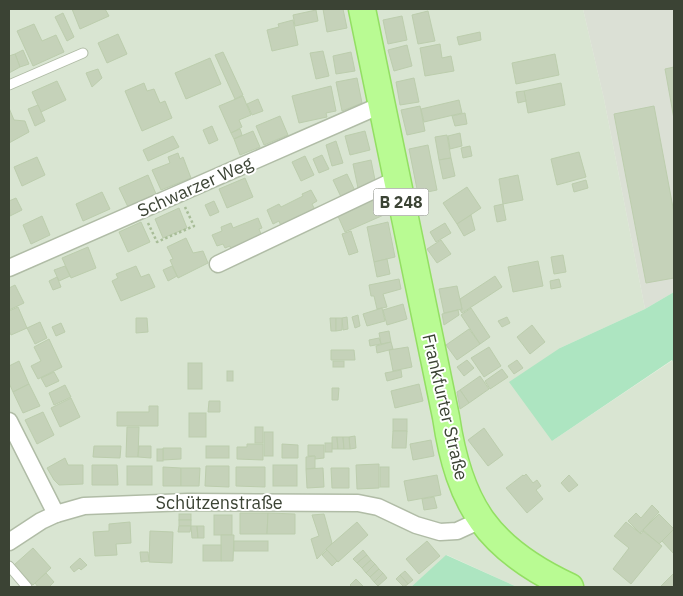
<svg xmlns="http://www.w3.org/2000/svg" width="683" height="596" viewBox="0 0 683 596" font-family="'IBM Plex Sans',sans-serif">
	<rect width="100%" height="100%" fill="#e9f1e3"/>
	<path fill="#d9e5d2" d="M9,9H583L604,99L645,309L560,348L552,441L673,360L674,363V587H517L447,555L411,587H9Z"/>
	<path fill="#dbe0d5" d="M583,9H674V292L645,309L604,99Z"/>
	<g fill="#ade5c1">
		<path d="M674,292V363L672,360L552,441L509,382L560,348L645,309Z"/>
		<path d="M446,555L517,587H411Z"/>
	</g>
	<g fill="#c5d2b9" stroke="#bccdad">
		<path d="M72,9H105L109,16L80,29Z"/>
		<path d="M323,9H343L347,28L327,32Z"/>
		<path d="M316,10L318,21L295,26L293,15Z"/>
		<path d="M428,11L435,41L418,44L412,15Z"/>
		<path d="M63,13L74,37L67,41L55,17Z"/>
		<path d="M402,16L407,40L388,44L383,20Z"/>
		<path d="M293,20L298,45L272,51L267,30L279,27L278,24Z"/>
		<path d="M34,24L42,41L56,35L64,52L33,66L17,31Z"/>
		<path d="M480,32L481,40L459,45L457,37Z"/>
		<path d="M118,34L127,54L107,63L98,43Z"/>
		<path d="M440,44L442,58L451,56L454,71L425,76L420,48Z"/>
		<path d="M407,45L412,66L394,71L388,50Z"/>
		<path d="M23,50L29,64L20,67L15,54Z"/>
		<path d="M323,51L329,76L316,79L310,53Z"/>
		<path d="M223,52L243,95L235,99L215,55Z"/>
		<path d="M351,52L355,71L336,74L333,56Z"/>
		<path d="M15,54L20,67L9,73V56Z"/>
		<path d="M555,54L559,75L516,84L512,63Z"/>
		<path d="M210,58L221,84L186,99L175,73Z"/>
		<path d="M674,67V119L665,69Z"/>
		<path d="M98,69L102,78L92,87L86,73Z"/>
		<path d="M357,78L362,103L342,111L336,82Z"/>
		<path d="M414,78L419,102L400,105L396,82Z"/>
		<path d="M57,81L66,100L41,112L32,92Z"/>
		<path d="M144,83L147,91L154,89L160,103L165,101L172,118L142,131L125,91Z"/>
		<path d="M561,83L565,105L528,113L524,91Z"/>
		<path d="M331,86L336,111L326,113L327,117L299,123L292,96Z"/>
		<path d="M524,91L526,101L518,103L516,92Z"/>
		<path d="M243,96L251,115L239,120L242,127L231,133L219,106Z"/>
		<path d="M258,99L263,111L252,115L247,104Z"/>
		<path d="M459,100L462,113L424,122L421,109Z"/>
		<path d="M38,105L45,121L35,126L28,109Z"/>
		<path d="M420,106L425,131L407,135L401,110Z"/>
		<path d="M654,106L674,213V278L646,283L614,114Z"/>
		<path d="M9,108L14,120L25,121L29,132L9,143Z"/>
		<path d="M465,113L467,124L455,126L452,116Z"/>
		<path d="M280,116L288,135L264,145L256,126Z"/>
		<path d="M212,126L218,140L209,144L203,130Z"/>
		<path d="M240,129L242,135L234,139L231,133Z"/>
		<path d="M253,131L260,147L240,155L234,139Z"/>
		<path d="M365,131L370,150L350,155L345,136Z"/>
		<path d="M460,133L462,146L450,149L448,136Z"/>
		<path d="M447,135L451,158L439,160L435,137Z"/>
		<path d="M173,136L179,147L148,161L143,150Z"/>
		<path d="M336,141L343,163L332,166L326,145Z"/>
		<path d="M428,145L437,190L418,194L409,149Z"/>
		<path d="M470,146L472,156L463,158L461,148Z"/>
		<path d="M579,152L586,177L557,185L551,159Z"/>
		<path d="M178,153L180,159L183,157L191,178L161,190L152,170L170,163L168,157Z"/>
		<path d="M322,155L329,169L319,173L313,159Z"/>
		<path d="M305,156L314,175L301,181L292,162Z"/>
		<path d="M37,157L45,175L22,186L14,167Z"/>
		<path d="M451,158L455,176L443,179L439,160Z"/>
		<path d="M371,160L376,185L358,188L353,164Z"/>
		<path d="M347,174L356,193L342,199L333,180Z"/>
		<path d="M148,175L156,194L128,207L119,188Z"/>
		<path d="M518,175L523,200L503,204L499,179Z"/>
		<path d="M245,178L253,197L227,208L219,189Z"/>
		<path d="M586,180L588,188L574,192L572,184Z"/>
		<path d="M467,187L481,208L457,224L443,203Z"/>
		<path d="M311,190L317,201L312,204L315,210L281,226L279,221L273,224L267,210L279,204L281,207L303,196L302,194Z"/>
		<path d="M102,192L110,209L83,221L76,204Z"/>
		<path d="M381,193L386,214L345,232L337,214Z"/>
		<path d="M16,198L22,210L10,216L9,201Z"/>
		<path d="M214,201L219,212L210,216L205,205Z"/>
		<path d="M503,204L506,220L497,222L494,206Z"/>
		<path d="M179,208L187,228L163,238L155,219Z"/>
		<path d="M471,215L475,230L464,236L457,224Z"/>
		<path d="M42,216L50,235L31,244L23,225Z"/>
		<path d="M258,218L262,228L259,229L261,234L257,236L259,239L231,251L230,246L225,248L223,244L217,246L212,235L222,231L221,227L231,223L233,228Z"/>
		<path d="M141,222L150,242L128,252L119,232Z"/>
		<path d="M388,222L395,257L374,262L367,227Z"/>
		<path d="M445,223L451,233L436,242L430,232Z"/>
		<path d="M351,231L358,252L349,255L342,234Z"/>
		<path d="M186,238L193,253L203,251L208,263L178,278L170,260L173,259L167,247Z"/>
		<path d="M441,240L451,254L437,263L427,249Z"/>
		<path d="M88,247L96,268L71,278L62,258Z"/>
		<path d="M563,255L566,272L554,274L551,257Z"/>
		<path d="M387,259L390,274L377,277L374,262Z"/>
		<path d="M538,261L543,286L513,292L508,267Z"/>
		<path d="M65,266L70,276L59,281L54,270Z"/>
		<path d="M136,266L141,277L149,274L155,287L121,301L112,281L118,278L116,274Z"/>
		<path d="M172,266L177,276L168,281L163,270Z"/>
		<path d="M495,276L502,287L462,313L460,310H462L460,299Z"/>
		<path d="M57,277L61,287L53,290L49,281Z"/>
		<path d="M399,279L401,289L383,294L387,307L377,309L374,296H371L369,285Z"/>
		<path d="M559,279L561,287L551,289L550,281Z"/>
		<path d="M15,285L24,303L9,310V288Z"/>
		<path d="M457,286L462,309L444,313L439,289Z"/>
		<path d="M403,304L407,319L387,325L383,310Z"/>
		<path d="M18,307L27,328L11,335L9,331V311Z"/>
		<path d="M382,308L385,321L367,326L363,314Z"/>
		<path d="M471,308L490,337L480,344L461,315Z"/>
		<path d="M458,310L459,315L444,325L442,314Z"/>
		<path d="M358,315L360,326L355,328L352,317Z"/>
		<path d="M347,317L348,329L343,330L342,318Z"/>
		<path d="M507,317L510,323L502,327L498,321Z"/>
		<path d="M136,318H147L148,332L136,333Z"/>
		<path d="M330,318H336V331H331Z"/>
		<path d="M336,318H342V330L336,331Z"/>
		<path d="M40,322L47,338L35,344L27,328Z"/>
		<path d="M61,323L65,332L56,336L52,327Z"/>
		<path d="M532,325L545,342L530,354L517,337Z"/>
		<path d="M469,329L480,344L457,360L446,345Z"/>
		<path d="M389,331L391,342L381,344L379,333Z"/>
		<path d="M379,338L381,344L370,346L369,340Z"/>
		<path d="M49,339L62,367L38,379L31,366L41,361L34,347Z"/>
		<path d="M391,342L393,349L377,353L376,346Z"/>
		<path d="M408,347L412,367L393,371L389,350Z"/>
		<path d="M489,347L501,366L484,377L471,358Z"/>
		<path d="M331,350H354L355,360H331Z"/>
		<path d="M467,360L474,368L464,376L457,367Z"/>
		<path d="M517,360L523,368L514,374L508,366Z"/>
		<path d="M19,361L29,384L13,392L9,383V366Z"/>
		<rect x="333" y="361" width="11" height="6"/>
		<rect x="188" y="363" width="14" height="26"/>
		<path d="M502,369L508,377L490,389L485,381Z"/>
		<path d="M401,370L402,377L387,381L385,373Z"/>
		<rect x="227" y="371" width="6" height="10"/>
		<path d="M54,372L59,381L46,387L41,378Z"/>
		<path d="M480,376L489,389L469,403L460,390Z"/>
		<path d="M29,384L40,406L23,413L13,392Z"/>
		<path d="M419,384L423,401L395,408L391,391Z"/>
		<path d="M65,385L71,397L54,405L49,393Z"/>
		<path d="M332,388H339L338,400H332Z"/>
		<path d="M460,390L469,403L460,409L457,392Z"/>
		<path d="M71,398L80,417L60,427L51,408Z"/>
		<path d="M209,401H220V412H208Z"/>
		<path d="M149,406H158V426H117V412H149Z"/>
		<path d="M43,412L54,435L37,444L25,420Z"/>
		<rect x="189" y="413" width="17" height="24"/>
		<rect x="393" y="419" width="14" height="12"/>
		<path d="M127,427H139L138,457H126Z"/>
		<rect x="255" y="427" width="8" height="16"/>
		<path d="M484,428L503,455L488,466L468,440Z"/>
		<path d="M393,431H407L406,448H392Z"/>
		<rect x="264" y="432" width="9" height="24"/>
		<path d="M355,436L356,448L350,449L349,437Z"/>
		<path d="M332,437H337L338,449H332Z"/>
		<path d="M337,437H343L344,449H338Z"/>
		<path d="M343,437H349L350,449H344Z"/>
		<path d="M431,440L434,456L413,460L410,444Z"/>
		<rect x="325" y="443" width="7" height="9"/>
		<path d="M247,444H263V460L237,459V447H247Z"/>
		<path d="M282,444L298,445V458H282Z"/>
		<path d="M308,445H324V458L315,459V456H308Z"/>
		<path d="M94,446H121L120,458L93,457Z"/>
		<path d="M139,446H151V458L138,457Z"/>
		<rect x="206" y="446" width="23" height="12"/>
		<path d="M163,448H181V459L163,460Z"/>
		<rect x="157" y="449" width="6" height="12"/>
		<path d="M315,456V468L306,469V457Z"/>
		<path d="M65,458L68,465H83V484L59,485L54,480L47,468Z"/>
		<path d="M379,464V488L357,489L356,465Z"/>
		<path d="M92,465H117L118,485H92Z"/>
		<rect x="273" y="465" width="24" height="21"/>
		<rect x="127" y="466" width="25" height="19"/>
		<path d="M206,466H229V487L205,486Z"/>
		<path d="M163,467L181,468V486H163Z"/>
		<path d="M236,467H265V487L236,486Z"/>
		<rect x="380" y="467" width="9" height="20"/>
		<path d="M181,468H200L199,486H181Z"/>
		<path d="M323,468L324,487L307,488L306,469Z"/>
		<path d="M331,468H349V488H332Z"/>
		<path d="M526,474L533,483L537,480L541,486L536,490L543,499L527,513L506,488L523,475L524,476Z"/>
		<path d="M437,475L441,495L408,501L404,481Z"/>
		<path d="M569,475L578,485L569,492L561,483Z"/>
		<path d="M434,497L437,508L424,510L422,499Z"/>
		<path d="M652,505L659,512L640,533L628,521L636,513L641,518Z"/>
		<path d="M240,513H268L267,534H240Z"/>
		<path d="M268,513L295,514V534H267Z"/>
		<rect x="179" y="514" width="12" height="6"/>
		<path d="M324,514L332,543L317,559L311,539L319,536L312,515Z"/>
		<path d="M659,514L674,529L659,544L643,530Z"/>
		<rect x="214" y="515" width="18" height="20"/>
		<rect x="179" y="520" width="12" height="6"/>
		<path d="M130,522L131,543L116,544L117,555L95,556L93,532L109,531V524Z"/>
		<path d="M357,522L368,535L338,562L326,549Z"/>
		<path d="M626,522L641,534L643,531L662,546L631,584L613,569L629,548L614,536Z"/>
		<path d="M179,526H191L190,532H178Z"/>
		<path d="M191,526H197L198,538H192Z"/>
		<path d="M197,526H204V538H198Z"/>
		<path d="M673,530L674,531V554L662,541Z"/>
		<path d="M150,531L173,532L172,563L149,562Z"/>
		<path d="M221,535H234L233,561H221Z"/>
		<rect x="234" y="541" width="34" height="10"/>
		<path d="M427,541L440,556L419,574L406,559Z"/>
		<rect x="203" y="545" width="18" height="16"/>
		<path d="M33,548L51,568L33,585L14,565Z"/>
		<path d="M327,550L337,561L332,566L322,555Z"/>
		<path d="M363,550L367,555L357,563L353,559Z"/>
		<path d="M140,552H148L149,561L141,562Z"/>
		<path d="M367,555L371,560L362,568L357,563Z"/>
		<path d="M80,558L87,565L81,570L79,568L74,572L70,567Z"/>
		<path d="M371,560L375,564L366,573L362,568Z"/>
		<path d="M375,564L379,569L370,577L366,573Z"/>
		<path d="M379,569L383,573L374,582L370,577Z"/>
		<path d="M405,571L413,580L408,584L400,575Z"/>
		<path d="M46,573L54,582L49,587H38L35,583Z"/>
		<path d="M383,573L387,578L378,586L374,582Z"/>
		<path d="M674,573V587H660Z"/>
		<path d="M400,575L408,584L404,587L396,579Z"/>
		<path d="M356,579L364,587H352L350,585Z"/>
	</g>
	<g fill="none" stroke-linecap="round" stroke-linejoin="round">
		<g stroke="#b0bca6" stroke-width="11">
			<g id="lane">
				<path d="M9,85L83,53"/>
				<path d="M9,566L27,587"/>
			</g>
		</g>
		<g stroke="#b0bca6" stroke-width="19">
			<g id="street">
				<path d="M218,264L397,179"/>
				<path d="M9,268L381,105"/>
				<path d="M9,421L56,514"/>
				<path d="M9,542L41,521L56,514L84,506L188,502L358,503L378,507L416,525L440,532L457,531L481,520"/>
			</g>
		</g>
		<g stroke="#93df63" stroke-width="29">
			<path id="primary" d="M362,9L446,417C459,505 488,549 570,587"/>
		</g>
		<path stroke="#a8bd98" stroke-width="2.5" stroke-dasharray="2.5 2.5" stroke-linecap="butt" d="M148,223L157,242L194,226L185,207"/>
		<use href="#lane" stroke="#fff" stroke-width="9"/>
		<use href="#street" stroke="#fff" stroke-width="16"/>
		<use href="#primary" stroke="#b9fb93" stroke-width="26"/>
	</g>
	<g text-anchor="middle" stroke-width="4" stroke-linejoin="round" paint-order="stroke">
		<rect fill="#fff" stroke="#767b71" stroke-width="1" x="373.5" y="188.5" width="55" height="27" rx="4"/>
		<g font-size="16" font-weight="bold" fill="#3b4334">
			<text x="401" y="208">B 248</text>
		</g>
		<g font-size="18" fill="#3b4334" stroke="#fff">
			<text transform="translate(195 187) rotate(-24)" y="6">Schwarzer Weg</text>
			<text transform="translate(445 407) rotate(77)" y="6">Frankfurter Straße</text>
			<text x="219" y="509">Schützenstraße</text>
		</g>
	</g>
	<rect width="683" height="596" fill="none" stroke="#3b4334" stroke-width="20"/>
</svg>
